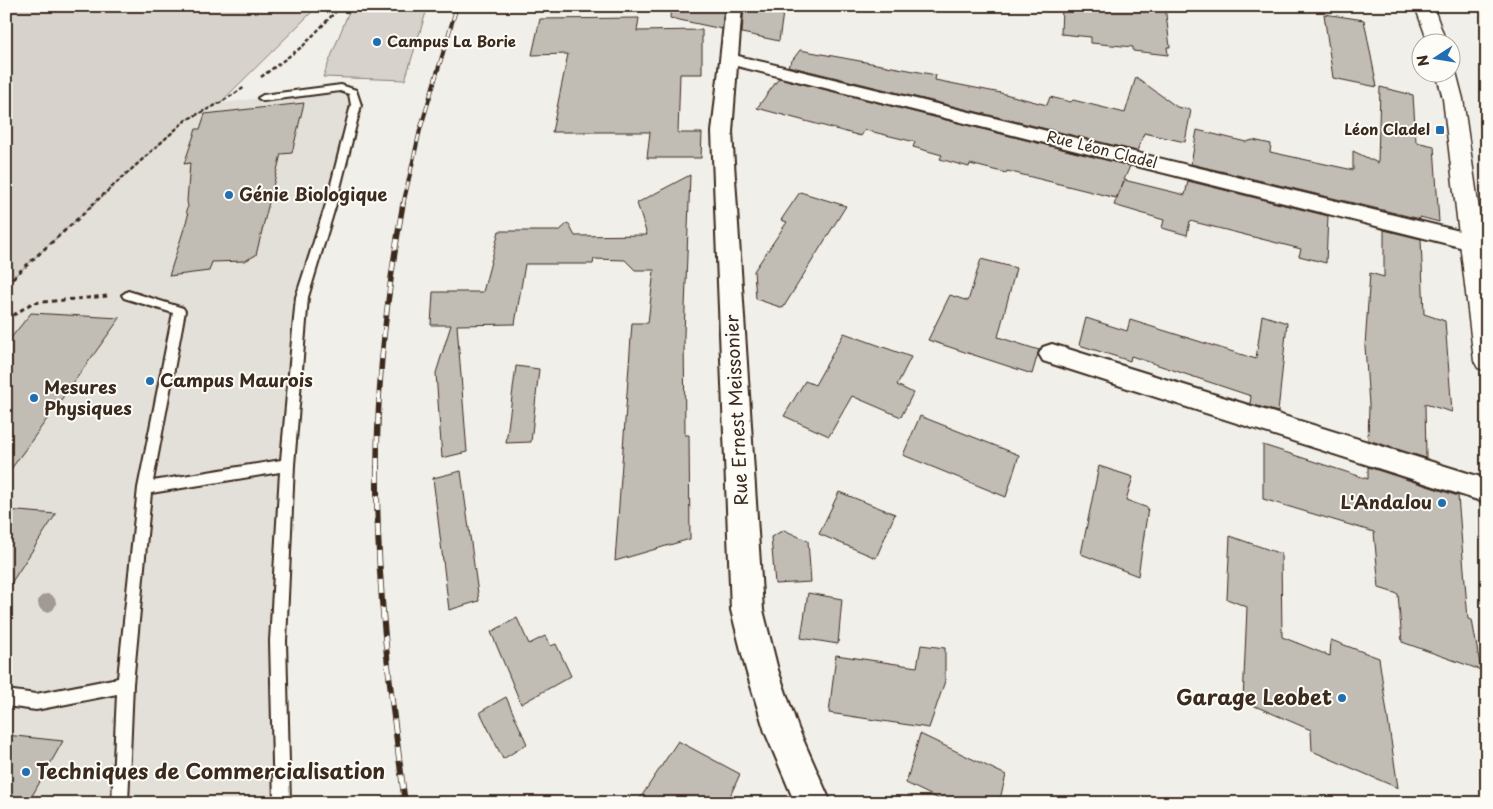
<svg xmlns="http://www.w3.org/2000/svg" width="1493" height="809" viewBox="0 0 1493 809" font-family="'Playpen Sans',sans-serif">
	<rect width="100%" height="100%" fill="#f1efea"/>
	<filter id="ink" filterUnits="userSpaceOnUse"><feTurbulence type="fractalNoise" baseFrequency=".02" numOctaves="2"/><feDisplacementMap in="SourceGraphic" scale="10" xChannelSelector="R" yChannelSelector="G"/><feConvolveMatrix kernelMatrix="1 2 1 2 8 2 1 2 1" color-interpolation-filters="sRGB"/></filter>
	<g filter="url(#ink)">
		<path fill="#e3e0da" d="M341,88L356,105L302,297L287,465L282,803H6V284L186,120L220,103Z"/>
		<g fill="#d7d2cc" stroke="#897e75">
			<path d="M6,6H318L220,103L186,120L6,284Z"/>
			<path d="M351,6H428L405,80L323,77Z"/>
		</g>
		<g fill="#c1bcb4" stroke="#3b2a1e">
			<path d="M671,6H724L722,29L670,18Z"/>
			<path d="M744,6H784L779,41L742,33Z"/>
			<path d="M1062,6H1165L1170,47H1167L1168,55L1133,51V47L1091,43V37L1061,34Z"/>
			<path d="M1324,14L1364,20L1377,87L1333,78Z"/>
			<path d="M639,18L637,31L702,30V74H680L678,133H702L701,158H647L650,132H552L568,54L532,55L540,19Z"/>
			<path d="M800,50L936,75L935,80L1001,93L1047,105L1050,97L1071,102L1073,100L1125,113L1136,77L1177,107L1191,110L1185,142L1144,133L1137,151L788,66Z"/>
			<path d="M779,78L1130,166L1124,180L1185,195L1188,181L1328,216L1326,263L1299,256L1301,249L1190,221L1187,235L1162,228L1164,220L1114,205L1124,181L1116,198L1007,171L1006,173L970,164L969,167L940,159L942,155L913,147L915,142L865,130L861,136L757,108Z"/>
			<path d="M1380,87L1413,95L1416,142L1434,146L1439,222L1420,217V219L1191,164L1197,130L1246,142L1253,140L1271,144L1270,152L1353,170V151L1378,163Z"/>
			<path d="M304,103L292,153L281,154L256,255L245,261L212,262L209,271L169,276L188,216L186,210L188,207L187,201L190,163L184,164L196,129H200L205,114Z"/>
			<path d="M690,175L684,335L685,435H689L690,539L615,561L632,323H648L654,270H635L625,260L594,259L593,264H525L515,324L457,325L467,452L442,458L436,373L451,325H431L433,292H483L499,231H559L568,223L575,236L647,235L637,203Z"/>
			<path d="M800,192L846,206L783,308L756,299L754,271L787,222L781,220Z"/>
			<path d="M1384,230L1421,239L1424,314L1445,321L1452,412L1425,404L1426,458L1368,440L1369,405L1365,346L1370,273L1384,277Z"/>
			<path d="M981,259L1016,268L998,337L1039,350L1032,374L928,340L950,295L968,301Z"/>
			<path d="M31,313L120,318L6,476V344Z"/>
			<path d="M1262,315L1287,323L1278,412L1250,404L1251,396L1131,356L1130,361L1079,345L1086,318L1127,331L1130,320L1256,359Z"/>
			<path d="M844,333L911,357L897,385L913,393L901,417L852,396L829,436L784,416L805,381L815,385Z"/>
			<path d="M516,366L539,369L531,442L506,443Z"/>
			<path d="M920,416L1019,455L1006,497L903,455Z"/>
			<path d="M1263,445L1368,479V467L1458,496L1468,619L1472,620L1481,670L1402,642L1398,594L1379,588L1374,532L1263,499Z"/>
			<path d="M1099,466L1133,477L1126,500L1148,508L1138,576L1081,554Z"/>
			<path d="M461,471L479,601L449,610L433,478Z"/>
			<path d="M839,492L895,514L876,558L819,534Z"/>
			<path d="M6,510L56,514L6,591Z"/>
			<path d="M784,530L808,541L811,582L775,584L771,537Z"/>
			<path d="M1230,536L1281,554L1282,637L1330,656L1331,640L1379,658L1398,788L1312,751L1311,730L1243,701L1247,607L1227,599Z"/>
			<path d="M808,593L842,599L838,644L801,638Z"/>
			<path d="M517,618L529,644L545,636L551,646L556,644L571,676L521,704L491,632Z"/>
			<path d="M921,645L945,648V681L929,728L829,713L836,655L917,667Z"/>
			<path d="M506,697L527,744L503,759L480,712Z"/>
			<path d="M920,734L1006,775L999,803H947L906,783Z"/>
			<path d="M6,735L63,741L28,803H6Z"/>
			<path d="M678,741L740,774L727,803H637Z"/>
		</g>
		<g fill="none" stroke-linecap="round" stroke-linejoin="round">
			<g stroke="#3b2a1e" stroke-width="4">
				<path id="lane" d="M341,85L356,90L361,105L336,204L308,297L294,465L286,641L290,803H274L270,641L280,472L151,493L133,684L128,803H112L117,694L36,710L6,706V690L36,694L118,678L138,488L173,313L124,298L122,295L128,291L183,308L185,311L153,481L281,460L296,297L326,204L351,105L349,94L340,91L263,101L258,98L263,95Z"/>
			</g>
			<g stroke="#3b2a1e" stroke-width="4">
				<g id="street">
					<path d="M726,6H742L738,56L1472,234L1480,237L1483,242L1480,247L1472,250L737,66L732,132L763,610L778,670L798,728L831,803H795L765,732L746,670L731,610L712,132Z"/>
					<path d="M1052,344L1487,479V503L1043,361L1039,354L1043,347Z"/>
				</g>
			</g>
			<g stroke="#3b2a1e" stroke-width="3">
				<g id="secondary">
					<path d="M1415,6H1433L1446,42H1428Z"/>
					<path d="M1450,67L1456,72L1463,99L1487,266V371L1478,368L1474,361L1443,99L1436,72H1450Z"/>
				</g>
			</g>
			<g stroke="#3b2a1e" stroke-width="2.5" stroke-dasharray="4 2.5" stroke-linecap="butt">
				<path d="M261,77L303,46L341,6"/>
				<path d="M92,205L186,120L220,103L245,87"/>
			</g>
			<g stroke="#3b2a1e" stroke-width="3" stroke-dasharray="4.5 4" stroke-linecap="butt">
				<path d="M6,284L94,204"/>
				<path d="M6,320L32,303L108,296"/>
			</g>
			<use href="#lane" fill="#fdfcf7" fill-rule="evenodd"/>
			<use href="#street" fill="#fdfcf7" fill-rule="evenodd"/>
			<use href="#secondary" fill="#fdfcf7" fill-rule="evenodd"/>
			<g stroke="#3b2a1e" stroke-width="4">
				<path id="rail-far2" d="M403,205L420,130L457,6"/>
			</g>
			<g stroke="#3b2a1e" stroke-width="5.5">
				<path id="rail-far1" d="M377,469C377,380 387,292 403,204"/>
			</g>
			<g stroke="#3b2a1e" stroke-width="6">
				<path id="rail" d="M377,468C376,581 390,691 405,803"/>
			</g>
			<use href="#rail-far2" stroke="#fdfcf7" stroke-width="2.5" stroke-dasharray="8" stroke-linecap="butt"/>
			<use href="#rail-far1" stroke="#fdfcf7" stroke-width="4" stroke-dasharray="11" stroke-linecap="butt"/>
			<use href="#rail" stroke="#fdfcf7" stroke-width="4.5" stroke-dasharray="14" stroke-linecap="butt"/>
		</g>
		<circle fill="#a29a92" cx="47" cy="603" r="9"/>
	</g>
	<g fill="#1f6fb2" stroke="#fdfcf7" stroke-width="2">
		<circle cx="377" cy="42" r="5"/>
		<rect x="1435" y="125" width="10" height="10" rx="2.5"/>
		<circle cx="229" cy="195" r="5"/>
		<circle cx="150" cy="381" r="5"/>
		<circle cx="34" cy="398" r="5"/>
		<circle cx="1442" cy="503" r="5"/>
		<circle cx="1342" cy="698" r="5"/>
		<circle cx="26" cy="772" r="5"/>
	</g>
	<g text-anchor="middle" stroke-width="4" stroke-linejoin="round" paint-order="stroke">
		<g font-size="15" font-weight="bold" fill="#3b2a1e" stroke="#fdfcf7" text-anchor="start">
			<text x="387" y="47">Campus La Borie</text>
			<text x="1430" y="135" text-anchor="end">Léon Cladel</text>
		</g>
		<g font-size="15" fill="#3b2a1e" stroke="#fdfcf7">
			<text transform="translate(1102 150) rotate(14)" y="5">Rue Léon Cladel</text>
		</g>
		<g font-size="18" font-weight="bold" fill="#3b2a1e" stroke="#fdfcf7" text-anchor="start">
			<text x="239" y="201">Génie Biologique</text>
			<text x="160" y="387">Campus Maurois</text>
			<text x="44" y="394">Mesures<tspan x="44" dy="21">Physiques</tspan></text>
			<text x="1432" y="509" text-anchor="end">L'Andalou</text>
		</g>
		<g font-size="18" fill="#3b2a1e" stroke="#fdfcf7">
			<text transform="translate(737 410) rotate(-93)" y="6">Rue Ernest Meissonier</text>
		</g>
		<g font-size="21" font-weight="bold" fill="#3b2a1e" stroke="#fdfcf7" text-anchor="end">
			<text x="1332" y="705">Garage Leobet</text>
			<text x="36" y="779" text-anchor="start">Techniques de Commercialisation</text>
		</g>
	</g>
	<rect width="1493" height="809" fill="none" stroke="#fdfcf7" stroke-width="25"/>
	<rect x="12" y="12" width="1468" height="784" fill="none" stroke="#3b2a1e" stroke-width="2" filter="url(#ink)"/>
	<g transform="translate(1436 58) rotate(258)"><circle r="24" fill="#fdfcf7" stroke="#afa8a0"/>
	<path d="M0-4L9 19L0 12L-9 19Z" fill="#1f6fb2"/>
	<text y="-8" font-size="14" font-weight="bold" text-anchor="middle" fill="#3b2a1e">N</text>
	</g>
</svg>
